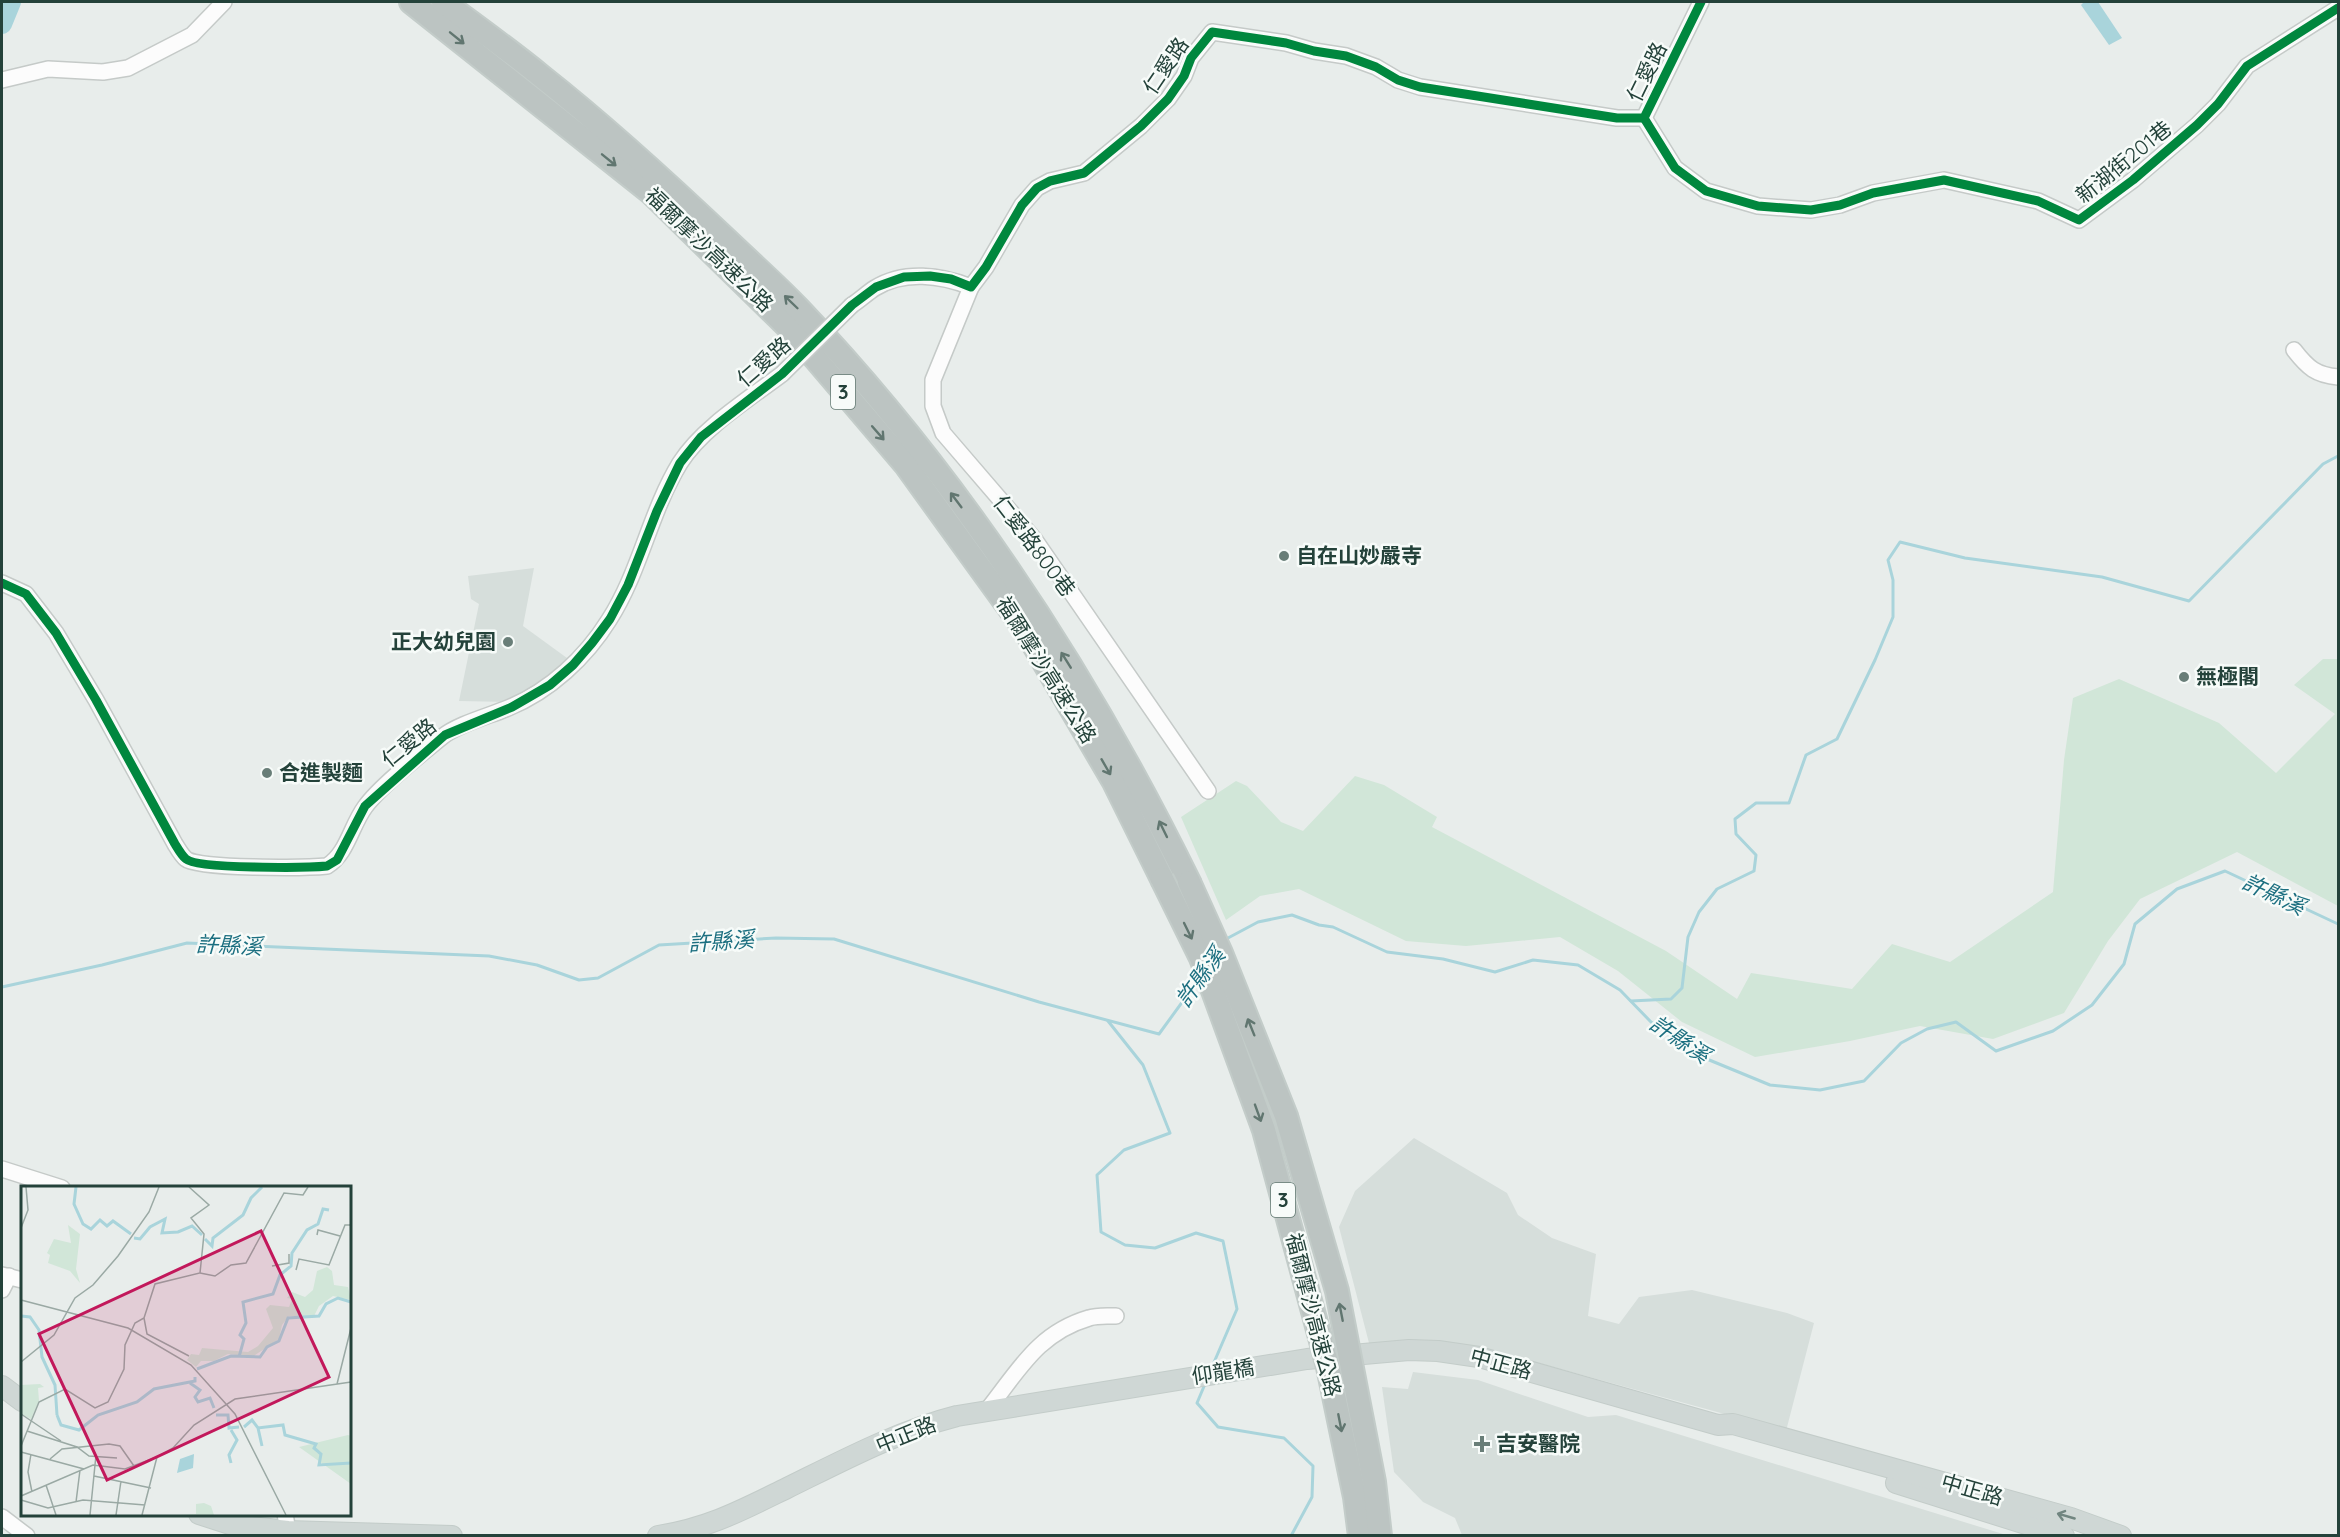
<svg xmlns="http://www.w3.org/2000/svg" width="2340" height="1537" viewBox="0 0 2340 1537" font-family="Quicksand,'Noto Sans TC',sans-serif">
	<rect width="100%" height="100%" fill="#e8edeb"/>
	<g fill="#d6dedb">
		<path d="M534,568L523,626L567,658L549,677L514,702L459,701L479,604L471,599L468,576Z"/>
		<path d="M1414,1138L1507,1193L1518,1215L1552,1238L1596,1254L1588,1316L1619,1324L1639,1297L1692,1290L1787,1313L1814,1323L1786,1431L1480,1347L1440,1343H1369L1339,1227L1355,1191Z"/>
		<path d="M1413,1372L1478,1380L1588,1417L1616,1415L2003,1534L2002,1536L1462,1535L1455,1518L1423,1502L1394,1472L1382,1387L1408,1389Z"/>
	</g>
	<path fill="#d1e6d8" d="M2323,659H2338V906L2237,852L2140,899L2108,941L2064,1013L1993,1039L1920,1026L1850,1041L1755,1057L1682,1022L1618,971L1560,937L1466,946L1406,941L1299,889L1260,896L1226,920L1181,817L1236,781L1247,786L1281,822L1303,831L1355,776L1384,785L1437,817L1432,827L1666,951L1737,999L1751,973L1852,989L1892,944L1950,962L2053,892L2064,760L2073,698L2119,679L2219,723L2276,773L2335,714L2294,685Z"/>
	<path fill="#a9d4db" d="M2084,2H2098L2122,38L2109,45L2081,5Z"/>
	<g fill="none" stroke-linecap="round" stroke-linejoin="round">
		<g stroke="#a9d4db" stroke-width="3">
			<path d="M1225,942L1228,938L1258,922L1292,915L1319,925L1333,927L1387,952L1443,959L1495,972L1533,960L1578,965L1620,990L1651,1022L1702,1057L1770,1085L1820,1090L1864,1081L1901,1043L1927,1029L1956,1022L1996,1051L2053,1031L2092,1005L2124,964L2135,924L2177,889L2225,871L2338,924"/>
			<path d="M2,987L102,965L187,943L489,956L537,965L579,980L598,978L659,945L776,938L834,939L1039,1002L1159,1034L1199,979"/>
			<path d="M1631,1001L1671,999L1682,988L1688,937L1699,912L1717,889L1754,871L1756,855L1736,834L1735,819L1756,803H1789L1806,755L1837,739L1875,660L1893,617V580L1888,560L1900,542L1965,558L2102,577L2189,601L2323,464L2338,456"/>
			<path d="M1108,1021L1143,1065L1170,1133L1124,1150L1097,1175L1101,1232L1125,1245L1155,1248L1196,1233L1223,1241L1237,1309L1212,1367"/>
			<path d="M1205,1384L1197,1403L1218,1427L1284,1438L1313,1466L1312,1497L1291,1536"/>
		</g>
		<path stroke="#a9d4db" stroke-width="20" d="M2,24L11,2"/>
		<g stroke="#c5cac8" stroke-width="18">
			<g id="minor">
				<path d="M2,80L48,69L103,72L128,68L192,35L224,2"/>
				<path d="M1644,118L1675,168L1706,191L1758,206L1811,210L1840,205L1873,193L1944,180L2038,201L2079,220L2133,180L2197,125L2218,104L2247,66L2338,8"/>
				<path d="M971,287L933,380V406L943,433L1035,540L1208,791"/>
				<path d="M852,305C860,300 867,293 875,288C904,270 941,275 971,287L986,267L1022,205L1037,188L1050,181L1084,173L1141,126L1168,99L1184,76L1191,58L1212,32L1286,43L1314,51L1346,56L1376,67L1398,80L1420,87L1617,118H1644L1701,2"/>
				<path d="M2294,350C2308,368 2316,375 2338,377"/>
				<path d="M2,583L26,594L56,633L96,700L175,844C178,849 182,856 186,859C197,869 307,868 327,866C347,854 351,826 365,807C380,786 421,754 442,737C458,724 489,716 508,708C550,691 586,657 609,620C640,572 650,512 680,463C702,428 749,399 782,374"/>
				<path d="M2,1169L62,1188"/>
				<path d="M2,1275L22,1280"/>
				<path d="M2,1290L9,1276"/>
				<path d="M988,1409C1019,1370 1038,1333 1089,1318C1097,1315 1108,1316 1116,1316"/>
				<path d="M285,1514L288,1531"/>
				<path d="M2,1517L27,1536"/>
			</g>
		</g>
		<g stroke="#c3ccc9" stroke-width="22">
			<g id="major">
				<path d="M2,1386L22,1401"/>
				<path d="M1896,1483L2064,1536"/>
				<path d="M199,1514L233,1525L288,1531L452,1536"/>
				<path d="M658,1536C709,1528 742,1510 787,1488C842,1461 898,1431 957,1416L1307,1359L1409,1350L1438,1351L1479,1357L1718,1425L1733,1424L2071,1518L2121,1536"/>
			</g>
		</g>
		<g stroke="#c3ccc9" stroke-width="26">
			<g id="highway">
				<path d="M411,2L650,192L791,330L905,464L1025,630L1114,782L1162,879"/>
				<path d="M443,2C476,26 509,50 541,76C607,128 669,185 730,243C752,264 776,285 798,308C958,476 1087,674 1189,882"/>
			</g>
		</g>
		<use href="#minor" stroke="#fcfcfc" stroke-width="15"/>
		<use href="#major" stroke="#cfd7d5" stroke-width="20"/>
		<use href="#highway" stroke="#bcc4c2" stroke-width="22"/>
		<g stroke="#c5cac8" stroke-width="18" stroke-linecap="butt">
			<path id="minor-bridge" d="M782,374L852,305"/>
		</g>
		<g stroke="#c3ccc9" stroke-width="26" stroke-linecap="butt">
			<g id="highway-bridge">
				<path d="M1162,879L1201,958L1264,1130L1328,1367L1355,1497L1360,1536"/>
				<path d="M1189,882L1221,953L1286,1116L1337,1291L1374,1482L1380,1536"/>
			</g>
		</g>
		<use href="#minor-bridge" stroke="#fcfcfc" stroke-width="15"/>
		<use href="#highway-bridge" stroke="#bcc4c2" stroke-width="22"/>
		<g stroke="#f7fbf9" stroke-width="13">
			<g id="cycleway">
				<path d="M1644,118L1675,168L1706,191L1758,206L1811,210L1840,205L1873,193L1944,180L2038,201L2079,220L2133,180L2197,125L2218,104L2247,66L2338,8"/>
				<path d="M2,583L26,594L56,633L96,700L175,844C178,849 182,856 186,859C197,869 307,868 327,866L337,860L365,806L445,735L512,707L550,685L573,665L592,643L610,619L628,585L657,511L680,463L701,437L782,374L852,305L876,287L904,277L930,276L951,279L971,287L986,267L1022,205L1037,188L1050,181L1084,173L1141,126L1168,99L1184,76L1191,58L1212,32L1286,43L1314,51L1346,56L1376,67L1398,80L1420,87L1617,118H1644L1701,2"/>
			</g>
		</g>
		<use href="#cycleway" stroke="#00873e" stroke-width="9"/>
	</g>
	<defs><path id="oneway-shaft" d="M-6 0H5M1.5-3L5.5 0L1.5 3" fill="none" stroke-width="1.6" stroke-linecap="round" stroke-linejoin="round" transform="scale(1.5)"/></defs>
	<g stroke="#617670">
		<use href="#oneway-shaft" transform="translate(457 38) rotate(39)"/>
		<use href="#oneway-shaft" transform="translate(609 160) rotate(39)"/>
		<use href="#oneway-shaft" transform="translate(791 302) rotate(-136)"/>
		<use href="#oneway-shaft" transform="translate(878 433) rotate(49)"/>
		<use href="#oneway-shaft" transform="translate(956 500) rotate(-127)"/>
		<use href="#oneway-shaft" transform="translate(1066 660) rotate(-122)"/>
		<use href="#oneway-shaft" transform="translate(1106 767) rotate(60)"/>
		<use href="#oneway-shaft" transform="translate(1163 829) rotate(-116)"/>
		<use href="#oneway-shaft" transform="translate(1188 931) rotate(64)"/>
		<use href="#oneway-shaft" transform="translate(1251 1027) rotate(-112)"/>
		<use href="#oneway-shaft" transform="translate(1258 1113) rotate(70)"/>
		<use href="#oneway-shaft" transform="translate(1341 1312) rotate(-101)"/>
		<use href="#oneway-shaft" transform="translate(1340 1423) rotate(79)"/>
	</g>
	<use stroke="#718580" href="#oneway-shaft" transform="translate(2066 1516) rotate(-164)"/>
	<g fill="#697e78" stroke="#f7fbf9" stroke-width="2">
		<circle cx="1284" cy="556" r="6"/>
		<circle cx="508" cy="642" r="6"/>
		<circle cx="2184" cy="677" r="6"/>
		<circle cx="267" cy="773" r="6"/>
		<path d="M1479 1435h6v6h6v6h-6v6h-6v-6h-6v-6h6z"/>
	</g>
	<g text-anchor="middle" stroke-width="5" stroke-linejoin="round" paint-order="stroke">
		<g fill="#f7fbf9" stroke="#637a73" stroke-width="1.5">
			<rect x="831" y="375" width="24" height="34" rx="4.5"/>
			<rect x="1271" y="1183" width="24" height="34" rx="4.5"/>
		</g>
		<g font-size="20" font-weight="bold" fill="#24423a">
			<text x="843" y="399">3</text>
			<text x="1283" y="1207">3</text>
		</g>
		<g font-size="21" fill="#24423a" stroke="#f7fbf9">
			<text transform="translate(1166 66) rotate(-56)" y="7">仁愛路</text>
			<text transform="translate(1647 72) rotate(-64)" y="7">仁愛路</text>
			<text transform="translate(2124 162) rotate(-39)" y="7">新湖街201巷</text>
			<text transform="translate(709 250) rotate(44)" y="7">福爾摩沙高速公路</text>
			<text transform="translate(764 362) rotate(-41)" y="7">仁愛路</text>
			<text transform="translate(1034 546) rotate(53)" y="7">仁愛路800巷</text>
			<text transform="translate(1046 670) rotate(58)" y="7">福爾摩沙高速公路</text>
			<text transform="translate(409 743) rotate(-39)" y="7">仁愛路</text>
			<text transform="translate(1313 1315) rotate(76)" y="7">福爾摩沙高速公路</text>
			<text transform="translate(1501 1364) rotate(15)" y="7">中正路</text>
			<text transform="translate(1223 1372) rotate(-9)" y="7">仰龍橋</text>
			<text transform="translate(906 1435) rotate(-22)" y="7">中正路</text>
			<text transform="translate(1972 1490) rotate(16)" y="7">中正路</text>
		</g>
		<g font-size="21" font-weight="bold" fill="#24423a" stroke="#f7fbf9" text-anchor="start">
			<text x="1296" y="563">自在山妙嚴寺</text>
			<text x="496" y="649" text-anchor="end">正大幼兒園</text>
			<text x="2196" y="684">無極閣</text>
			<text x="279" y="780">合進製麵</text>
			<text x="1496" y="1451">吉安醫院</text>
		</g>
		<g font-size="22" font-style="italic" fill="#1c6f80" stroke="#f7fbf9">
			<text transform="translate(2274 894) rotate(25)" y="8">許縣溪</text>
			<text transform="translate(721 941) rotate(-4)" y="8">許縣溪</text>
			<text transform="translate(229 945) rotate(2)" y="8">許縣溪</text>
			<text transform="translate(1200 977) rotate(-54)" y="8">許縣溪</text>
			<text transform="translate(1680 1039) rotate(34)" y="8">許縣溪</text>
		</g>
	</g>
	<g transform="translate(21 1186)">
		<rect width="330" height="330" fill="#e8edeb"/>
		<path d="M47,39L59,48L55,83L59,97L49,85L27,77L29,69L26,67L33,53L50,57ZM306,81L311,85L313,99L327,101L330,114L312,110L298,120L293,130H268L261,139L258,153L231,171L207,168L193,175H180L175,181L166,174L170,168L178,169L181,162L227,166L237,160L252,142L245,123L249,119L268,121L271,113L266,112L271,106L284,111L292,104L296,85ZM19,198L23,201L17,202L18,215L10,233L0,228V199ZM330,250V298L278,261L327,249ZM183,317L190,320L193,329H159L175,328V318Z" fill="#d1e6d8"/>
		<path d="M173,268L172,282L156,287L159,273Z" fill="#a9d4db"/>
		<path fill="none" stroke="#a9d4db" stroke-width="3" d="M55,1L53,18L62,38L70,43L79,34L86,40L92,35L110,48M113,52L119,53L129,41L144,33L141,47L157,46L171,40L181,49M184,53L191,60L192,52L222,29L230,12L241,1M0,130L9,131L18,144L21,171L34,199L36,229M218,171L223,153L219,149L225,137L222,116L252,108L259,89L270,80L271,67L286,44L297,38L302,23L308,24M176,183L210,170L239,171L246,161L258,155L267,132L298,130L305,118L317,112L330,116M169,197L179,204L174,211L177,216L189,212L193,222M36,229L40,239L58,244L77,229L116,216L133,203L174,195V191M195,229H207L208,242L218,241M223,241L231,234L237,242L262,239L264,249L295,258L293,262L300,268L298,279L330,277M237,242L241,260M210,277L208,269L216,254L210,244"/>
		<path fill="none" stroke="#9aa9a4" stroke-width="1.5" d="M0,42L7,24L5,1M296,49L297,44L319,50M251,80L268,77V68M275,84L278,73L308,79L324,39H330M179,87L194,90L210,79L225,77L263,7L282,9L287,1M0,114L107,142L170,179L214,228L265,329M123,132L126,148L168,170M0,176L33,149L54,112L72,99L97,70L128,26L138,1M316,198L330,142M0,228L40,255M6,245L56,261L68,270L96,272M0,260L18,216L44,203L74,222L87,216L103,183L104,159L114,137L123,132L134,98L179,87L183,48L170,32L188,19L168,1M0,266L63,283M10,268L7,286L11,306M29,273L41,263L88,258L99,260L113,280M73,290L130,302M25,299L35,329M0,310L72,279L104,283L136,271L152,262L173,239L214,213L330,196M0,314L27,322L62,314L124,319M55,316L59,284M69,329L75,269M95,329L100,295M121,329L136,271"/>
		<path fill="#c2185b" fill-opacity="0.15" stroke="#c2185b" stroke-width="3" d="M240,45L308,191L86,294L18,148Z"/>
		<rect width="330" height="330" fill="none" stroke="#24423a" stroke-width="3"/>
	</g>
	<rect width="2340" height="1537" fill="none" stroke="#24423a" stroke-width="6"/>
</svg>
